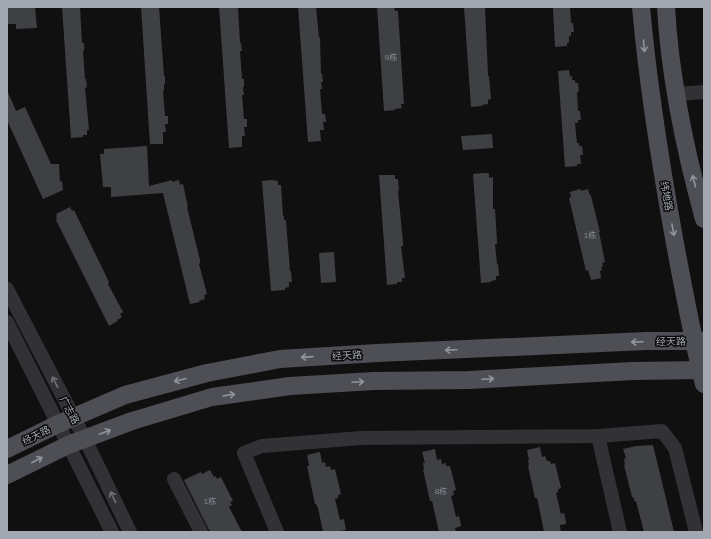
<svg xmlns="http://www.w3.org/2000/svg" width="711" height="539" viewBox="0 0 711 539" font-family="Helvetica,'Noto Sans SC',sans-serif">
	<rect width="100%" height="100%" fill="#101011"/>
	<g fill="#3f4044">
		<path d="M7,7H35L37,28L16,29V24H7Z"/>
		<path d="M62,7H80L82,43H84V51H83L85,79H86L87,87L85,88L89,130H87V135H83V137L71,138Z"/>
		<path d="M141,7H159L164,76H165V84H164V91H163L165,116H168V124H165L166,132H163V144H150Z"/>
		<path d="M219,7H238L240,43H241L242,51H240L242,79H244V87H243L244,95H242L244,119H247V127H244L245,136H242V147L229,148Z"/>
		<path d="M298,7H316L319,38L320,37L321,74L322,73L323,82H321L322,89H320L322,114H325L326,122H323L324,130H320L321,141L308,142Z"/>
		<path d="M377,7H394L395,11H398L404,104H401L402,108L395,109V110L384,111Z"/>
		<path d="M464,7H485L488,76H489L491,99L488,100V104L482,105V106L471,107Z"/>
		<path d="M553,7H570L571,23H573L574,32H571V36H569V43H567V46L555,47Z"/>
		<path d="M569,70L570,77L572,76V80H575V83H578L579,92H577L578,111H580L581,120H578V123H575L577,143H579V146H582L583,155H580L581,164H577V166L565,167L558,71Z"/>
		<path d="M7,90L16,111L25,107L51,164H59L60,182L62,181L63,190L43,199L7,120Z"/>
		<path d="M492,134L493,148L463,150L461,136Z"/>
		<path d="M147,146L149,186L172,180V182L179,180L180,185L183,184L188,207H187L200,260V263L199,264L207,294L204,295L205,299L199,301L200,302L190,304L163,193L111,197V187H103L100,154H104V149Z"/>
		<path d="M484,173H489V178L493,177V209H495L497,241V244H495L497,264H498L499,276H496V280L491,281V282L481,283L473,174Z"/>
		<path d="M379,175H395V179H398L399,191H398L403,242V246H401L405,278H402V282H397V284L387,285Z"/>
		<path d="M272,180L278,181V185H281L283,216H284V220H286L290,271H291L292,282H289V287L285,288V290L271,291L262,181Z"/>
		<path d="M580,189L581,191L588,189L589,193L591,196L600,232H599L605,262L602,263L603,267H601L602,270L600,271L601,278L591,280L588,270L586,271L569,198L571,197L570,192Z"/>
		<path d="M70,207L72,211L74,210L108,280L109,283L108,284L123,312L120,314L122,317L117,320L118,321L109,326L56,220L57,219L56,217L57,216L56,214Z"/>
		<path d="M334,252L336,282L321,283L319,253Z"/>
		<path d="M653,445L674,532H644L636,501L635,502L633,497H632L624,465H625L624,459L626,458L623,449L636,446Z"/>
		<path d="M540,447L542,457L545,456L547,461H550L551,464L555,463L561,488L558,489V492L556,493L561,514L564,513L566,522V524L560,525L561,532H544L538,502L537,498H535L528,466H529L528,460H529L527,450Z"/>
		<path d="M435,449L437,460L441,459L442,464L446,463V466H450L456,490L453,491L454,495L451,496L456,517L459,516L461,525V526L455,528L456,532H439L433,505L432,501H430L423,469H424L423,463H425L422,452Z"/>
		<path d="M320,452L322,463L325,462L326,467L330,466L331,470L335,469L341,494L338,495V498L335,499L340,520L344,519L346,530L334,532H323L318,508L316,504H315L307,466H309L307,455Z"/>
		<path d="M210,470L214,477L216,476L217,479L221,477L233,501L230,502L232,505L229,507L242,532H210L184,480L201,472L202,474Z"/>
	</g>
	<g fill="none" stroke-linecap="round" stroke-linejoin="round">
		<g stroke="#323236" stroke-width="14">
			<path d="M677,94L704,92"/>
			<path d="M7,289L85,439L130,532"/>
			<path d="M7,322L112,532"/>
			<path d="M598,436L620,532"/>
			<path d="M174,479L201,532"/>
			<path d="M277,532L244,453L262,446L361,438L598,436L662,431L675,448L696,532"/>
		</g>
		<g stroke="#4e4f55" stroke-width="18">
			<path d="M641,7C648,85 660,161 674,238C683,287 692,336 704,384"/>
			<path d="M666,7C670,79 685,150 704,219"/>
			<path d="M7,449L58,424L125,395L207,373L280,359L377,353L646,341H704"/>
			<path d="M7,475L68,445L132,421L212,397L290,386L374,381L469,380L633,371L704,370"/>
		</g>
	</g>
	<defs><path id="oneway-shaft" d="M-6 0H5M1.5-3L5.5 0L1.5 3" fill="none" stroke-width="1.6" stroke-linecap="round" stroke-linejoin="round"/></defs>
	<g stroke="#92959f">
		<use href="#oneway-shaft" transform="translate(644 46) rotate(85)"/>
		<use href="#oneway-shaft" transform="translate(694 181) rotate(-105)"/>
		<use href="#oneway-shaft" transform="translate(673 230) rotate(80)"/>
		<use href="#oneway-shaft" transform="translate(637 342) rotate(178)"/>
		<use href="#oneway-shaft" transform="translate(451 350) rotate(178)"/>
		<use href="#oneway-shaft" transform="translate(307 357) rotate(176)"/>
		<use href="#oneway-shaft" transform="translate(488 379) rotate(-3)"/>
		<use href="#oneway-shaft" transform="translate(180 380) rotate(165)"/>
		<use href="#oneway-shaft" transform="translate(358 382) rotate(-3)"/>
		<use href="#oneway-shaft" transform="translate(229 395) rotate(-8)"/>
		<use href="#oneway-shaft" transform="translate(105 432) rotate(-21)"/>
		<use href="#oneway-shaft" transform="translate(37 460) rotate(-27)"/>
	</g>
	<g stroke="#70727a">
		<use href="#oneway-shaft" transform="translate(55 382) rotate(-117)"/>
		<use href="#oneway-shaft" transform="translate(113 497) rotate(-116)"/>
	</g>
	<g text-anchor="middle" stroke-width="3" stroke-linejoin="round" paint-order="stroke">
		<g font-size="8" fill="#8a8d96">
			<text x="391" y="60">9栋</text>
			<text x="590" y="238">1栋</text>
			<text x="441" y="494">8栋</text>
			<text x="210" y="504">1栋</text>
		</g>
		<g font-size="10" fill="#a3a7b1" stroke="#0b0b0c">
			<text transform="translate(667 196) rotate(80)" y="4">纬地路</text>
			<text transform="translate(671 341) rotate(-1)" y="4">经天路</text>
			<text transform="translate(347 355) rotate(-4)" y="4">经天路</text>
			<text transform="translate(70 410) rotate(62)" y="4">广志路</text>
			<text transform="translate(36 435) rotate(-27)" y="4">经天路</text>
		</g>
	</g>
	<rect width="711" height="539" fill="none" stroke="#a3a7b1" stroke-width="16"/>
</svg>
